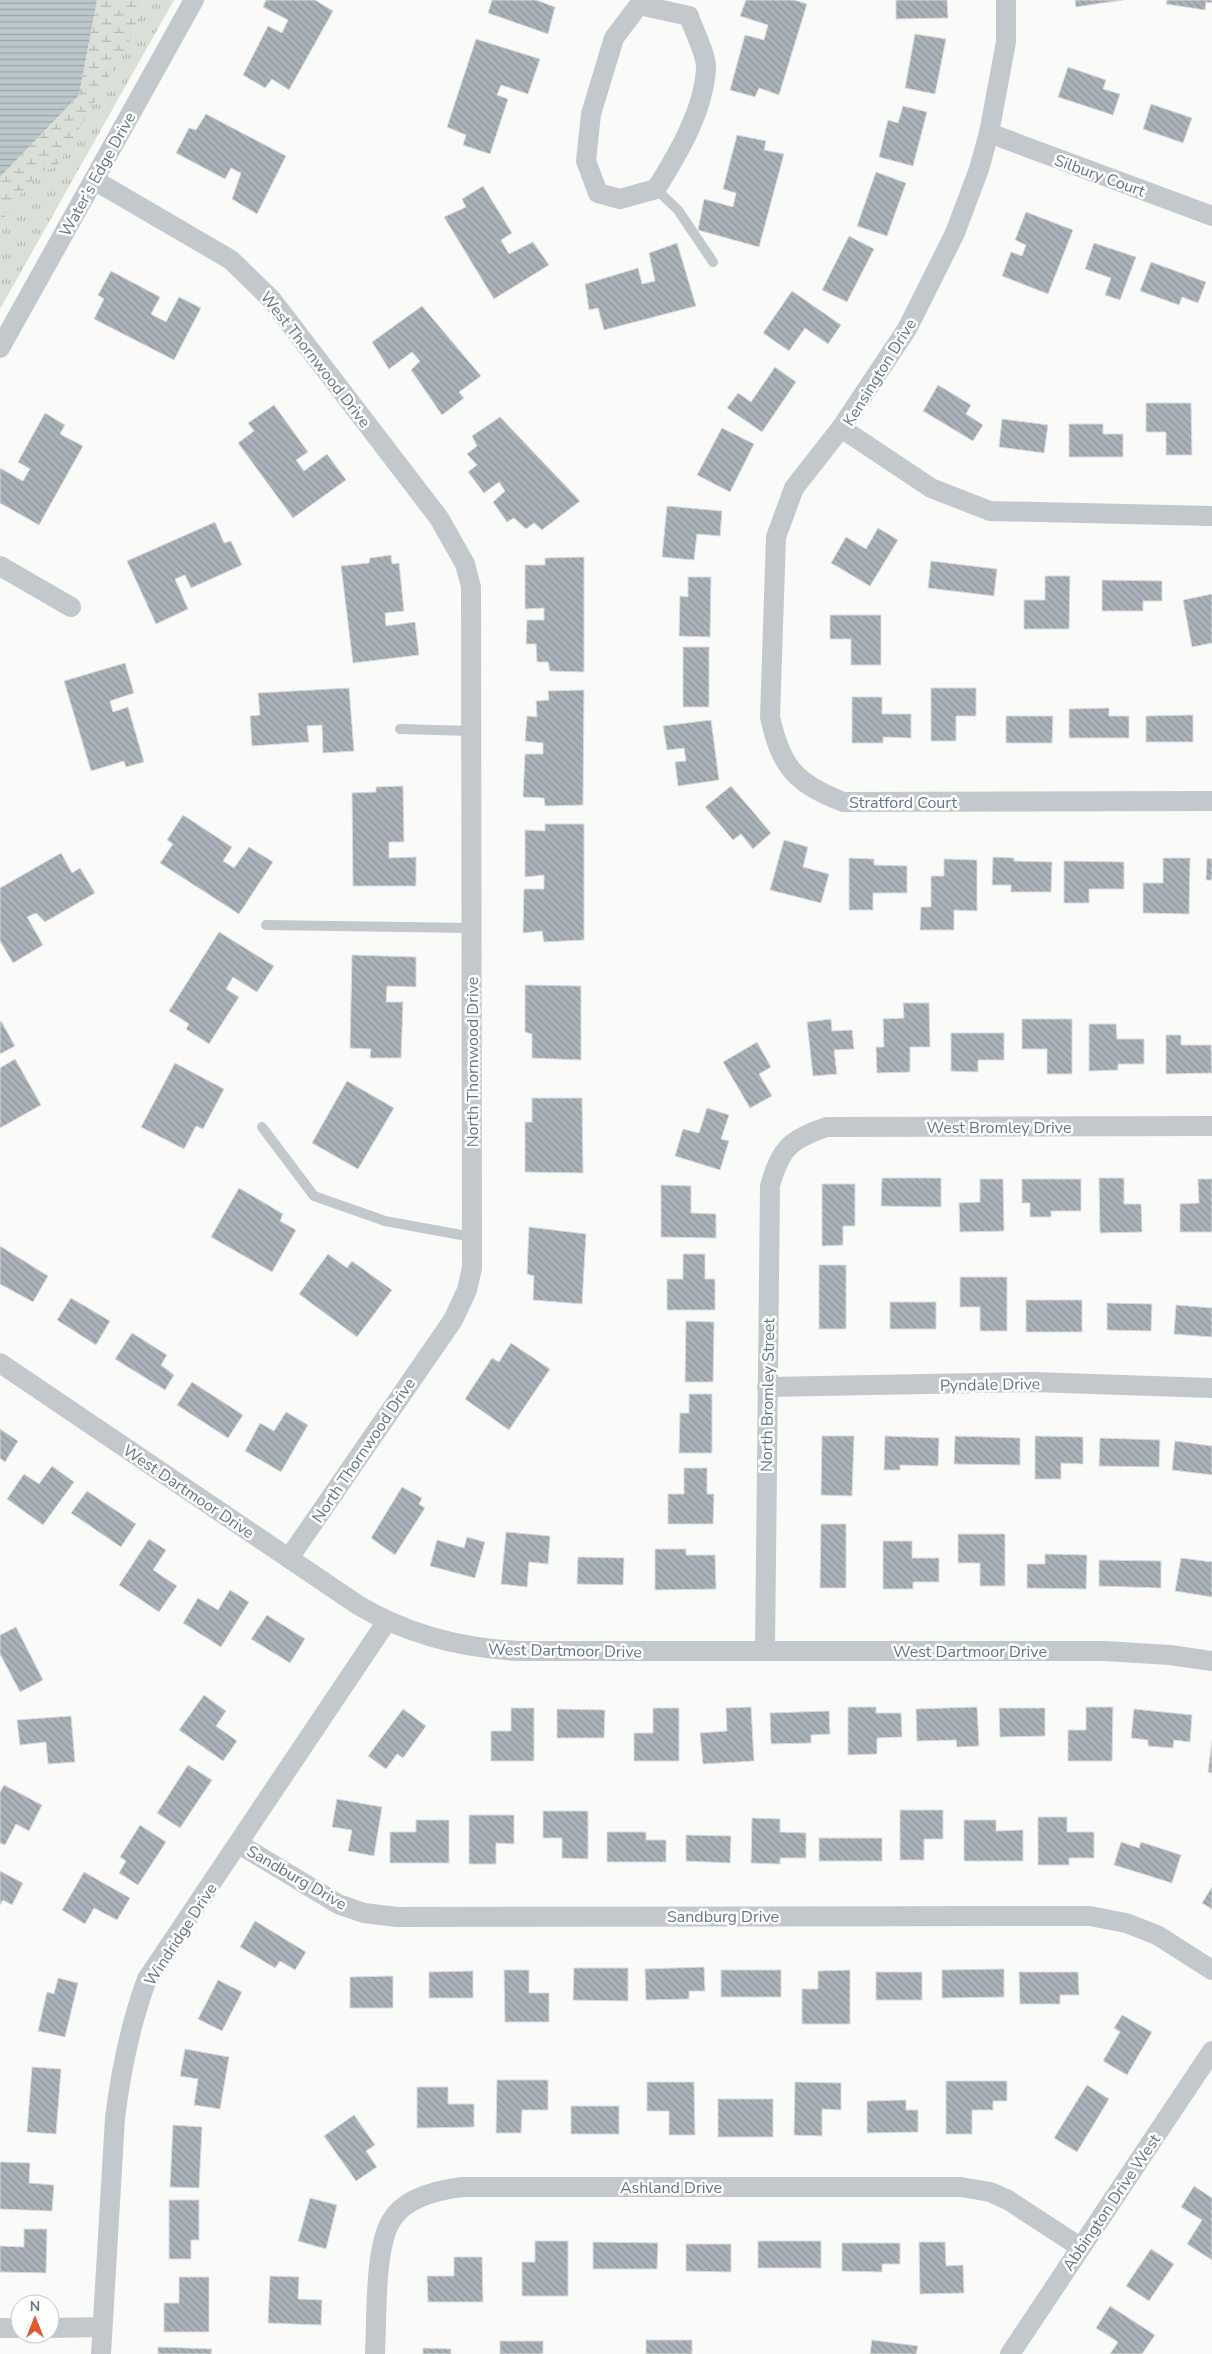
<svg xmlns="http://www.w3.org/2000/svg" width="1212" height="2354" viewBox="0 0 1212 2354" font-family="'Nunito Sans',sans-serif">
	<defs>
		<pattern id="grass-tufts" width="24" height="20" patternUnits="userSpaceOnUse" patternTransform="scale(1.25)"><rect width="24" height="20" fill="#dadfd7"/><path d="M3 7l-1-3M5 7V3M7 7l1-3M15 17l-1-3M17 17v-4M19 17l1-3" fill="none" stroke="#b4b9b4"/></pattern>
		<pattern id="wetland-marsh" width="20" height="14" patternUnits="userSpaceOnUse" patternTransform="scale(1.25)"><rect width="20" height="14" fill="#dadfd7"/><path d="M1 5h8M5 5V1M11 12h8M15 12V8" fill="none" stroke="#b4b9b4"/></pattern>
		<pattern id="water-rules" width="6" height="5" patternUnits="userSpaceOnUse" patternTransform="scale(1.25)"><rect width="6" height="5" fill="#bbc7cb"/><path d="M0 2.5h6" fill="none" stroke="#9ca6aa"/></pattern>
		<pattern id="building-back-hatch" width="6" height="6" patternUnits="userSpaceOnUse" patternTransform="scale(1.25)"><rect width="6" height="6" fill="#aab3b9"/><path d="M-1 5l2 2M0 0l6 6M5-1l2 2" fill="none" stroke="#8e969c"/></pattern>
	</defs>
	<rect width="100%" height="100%" fill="#fafaf8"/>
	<path fill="url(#grass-tufts)" d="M144,0H174L0,309V232L7,210L39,172L131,38Z"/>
	<path fill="url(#wetland-marsh)" d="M97,0H144L131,38L57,167L39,172L7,210L0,232V177L79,95Z"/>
	<path fill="url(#water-rules)" d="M0,0H97L79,95L0,177Z"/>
	<g fill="url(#building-back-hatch)" stroke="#dcdcda">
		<path d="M266,0H315L333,11L289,90L272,79L265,88L243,75L268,26L282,33L288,20L263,7Z"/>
		<path d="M492,0H536L555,7L548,34L488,13Z"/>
		<path d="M746,0H794L807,4L779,95L759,88L755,97L730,90L745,35L764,40L768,25L740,16Z"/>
		<path d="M896,0H947L948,18L896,19Z"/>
		<path d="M1075,0H1123L1076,7Z"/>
		<path d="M1167,0H1212V3L1206,2L1205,10L1166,4Z"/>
		<path d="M915,34L946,39L935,94L905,88Z"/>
		<path d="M476,39L540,59L528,94L501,85L497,95L508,99L490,154L463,145L466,135L447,127Z"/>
		<path d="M1068,67L1106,80L1103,89L1120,94L1113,115L1058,97Z"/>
		<path d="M1151,104L1192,118L1183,143L1143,129Z"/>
		<path d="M903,106L927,112L913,166L879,157L888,120L898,123Z"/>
		<path d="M206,114L286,156L257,214L232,199L241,173L231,168L225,179L176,153L189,128L196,130Z"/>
		<path d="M737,135L766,141L764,150L784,154L759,247L698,230L704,199L733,207L736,193L723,189Z"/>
		<path d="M876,172L906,183L887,236L857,226Z"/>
		<path d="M483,186L512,233L501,240L509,254L533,242L549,265L494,299L444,217L466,207L462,199Z"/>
		<path d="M1026,212L1073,230L1048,294L1002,276L1011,252L1022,256L1026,245L1015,240Z"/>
		<path d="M849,236L874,249L847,302L822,290Z"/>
		<path d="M677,243L696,306L604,330L598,308L589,310L585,284L638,268L642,284L655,281L649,253Z"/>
		<path d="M1094,243L1136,257L1120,300L1105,295L1111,278L1085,269Z"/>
		<path d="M1151,262L1206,282L1198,303L1182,297L1179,305L1140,291Z"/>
		<path d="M111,271L160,297L151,314L166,322L179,297L201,308L174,360L94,319L104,299L98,295Z"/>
		<path d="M792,291L841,325L828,344L805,328L789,351L763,333Z"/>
		<path d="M422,306L481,376L459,392L464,398L442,415L411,370L420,361L412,352L389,369L372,342Z"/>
		<path d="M775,367L796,382L762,432L727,408L738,393L751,402Z"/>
		<path d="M938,385L971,405L966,414L983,425L973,441L923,411Z"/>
		<path d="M1146,403H1191L1192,455H1166V432H1146Z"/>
		<path d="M274,405L308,452L296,460L304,471L327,454L346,480L293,518L238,443L254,431L248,423Z"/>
		<path d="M45,413L65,425L60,434L83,446L39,525L0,503V468L23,481L30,469L18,462Z"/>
		<path d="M500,417L580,501L542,530L534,523L526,529L514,518L507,522L493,502L505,491L499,482L484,493L468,472L477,465L467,454L477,446L472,436Z"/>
		<path d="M1002,419L1048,425L1044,453L999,447Z"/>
		<path d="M1069,424H1103V434H1123V457H1069Z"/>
		<path d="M722,428L754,444L730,492L697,475Z"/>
		<path d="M667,506L722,511L720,536L697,534L694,560L662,557Z"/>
		<path d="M215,522L224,543L231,541L242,565L191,588L185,575L175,579L188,609L156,624L127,561Z"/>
		<path d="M878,528L898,540L870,586L831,563L846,537L866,549Z"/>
		<path d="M391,555L392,564L399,563L404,611L385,613L386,626L415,622L419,655L353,663L341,566L369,563L370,558Z"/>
		<path d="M584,557V672L550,671L548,662H537L536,644H526L527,620H544V608L525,609V565H545V558Z"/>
		<path d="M931,561L997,569L994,596L928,588Z"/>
		<path d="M1045,576H1070L1069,629H1024V600H1045Z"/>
		<path d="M688,577H711L710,637L679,636L680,596L688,597Z"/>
		<path d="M1102,580L1162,581V601H1143V611H1102Z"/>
		<path d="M1212,594V643L1192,647L1183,600Z"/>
		<path d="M830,615H881V665H851V639H830Z"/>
		<rect x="683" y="647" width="26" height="60"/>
		<path d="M125,663L134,693L110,701L113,712L128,707L144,762L126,767L124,761L91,771L64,681Z"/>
		<path d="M349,688L354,751L323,753L322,725L307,726L309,742L252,746L250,716L260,715L258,693Z"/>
		<path d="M931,688H976V716H956V741H931Z"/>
		<path d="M584,690L583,805L545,806L544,798L523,797L525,754H543V743L525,741L527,716L537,717L536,701L549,700L548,691Z"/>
		<path d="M852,697H882V714H911V738L883,737V743H852Z"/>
		<path d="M1109,708V716H1129V738H1069V709Z"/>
		<path d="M1193,715V742H1146V716Z"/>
		<path d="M1006,716H1053L1052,743H1006Z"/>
		<path d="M711,720L719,780L678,786L675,762L686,761L684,748L667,750L663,726Z"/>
		<path d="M403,786L404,842H389V858L416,857V886H353L352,793L376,792V787Z"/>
		<path d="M731,786L771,833L753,849L741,834L733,840L705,807Z"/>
		<path d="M183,815L232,847L223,861L234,868L249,847L273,862L239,914L160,863L173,844L167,840Z"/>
		<path d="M545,824H584V940L544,942L542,931L523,933L524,889H544V875L525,877V830L545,831Z"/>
		<path d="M784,840L808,847L803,867L829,874L821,903L770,890Z"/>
		<path d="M61,853L72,873L80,868L95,893L45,922L36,913L27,917L43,945L13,963L0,941V888Z"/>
		<path d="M993,857L1014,858V861L1052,862L1051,892H1011V885H992Z"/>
		<path d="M849,858L874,859V865L907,866V893H873V910H849Z"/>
		<path d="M1163,858H1190L1189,914L1143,913V883H1163Z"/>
		<path d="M1207,858L1212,859V880H1206Z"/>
		<path d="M944,859L977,860V911L954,910V930H920L921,907H931V876H944Z"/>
		<path d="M1064,861L1124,862V889H1089V903H1064Z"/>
		<path d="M219,932L274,966L257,992L233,977L226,989L239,997L209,1044L186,1029L189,1024L169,1011Z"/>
		<path d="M352,955L416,957V987L387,986L386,1002H403L401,1058H370L371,1049L350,1048Z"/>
		<path d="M525,985L581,986V1060L532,1058V1034L525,1032Z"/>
		<path d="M903,1003H929L930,1047H910V1072L877,1073L876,1047H884L883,1019L904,1018Z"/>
		<path d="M831,1019L832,1031L852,1030L854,1049L834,1050L837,1074L813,1076L807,1022Z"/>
		<path d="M1022,1019H1072V1074H1047V1049H1022Z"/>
		<path d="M1,1021L15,1046L0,1054V1022Z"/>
		<path d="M1089,1024H1116L1117,1039H1144V1064H1118V1070L1089,1071Z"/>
		<path d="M951,1033H1004V1060H978V1072L951,1071Z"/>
		<path d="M1166,1035H1181V1045H1211L1212,1073L1166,1074Z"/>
		<path d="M757,1042L771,1067L759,1074L772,1096L750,1108L723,1062Z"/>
		<path d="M15,1059L41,1105L0,1128V1068Z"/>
		<path d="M175,1063L224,1089L203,1129L196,1126L184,1149L141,1127Z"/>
		<path d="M347,1081L394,1108L358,1169L312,1143Z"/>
		<path d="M532,1098H582L583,1173L525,1172V1122H532Z"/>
		<path d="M707,1108L729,1115L721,1139L729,1141L720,1170L675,1156L683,1129L699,1133Z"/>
		<path d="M882,1178H941V1207L881,1206Z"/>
		<path d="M1099,1178H1124V1204H1141L1142,1232L1100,1233Z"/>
		<path d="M980,1179H1003L1004,1231L960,1232L959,1203L980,1202Z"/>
		<path d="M1022,1179H1081V1211H1051V1217H1030V1203H1022Z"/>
		<path d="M1198,1179H1212V1232H1180V1204L1199,1203Z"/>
		<path d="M822,1184H855V1226H843V1245L822,1246Z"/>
		<path d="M661,1185L691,1186V1213L716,1214V1238L661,1237Z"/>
		<path d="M239,1188L283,1214L280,1221L296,1230L272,1272L211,1237Z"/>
		<path d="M529,1227L586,1234L582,1304L533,1300L534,1276L527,1274Z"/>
		<path d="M0,1246L48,1276L33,1302L0,1284Z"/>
		<path d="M328,1254L347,1268L352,1261L392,1290L357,1337L299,1294Z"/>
		<path d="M683,1254H705V1279H715V1310H667V1279H683Z"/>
		<rect x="819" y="1265" width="27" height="64"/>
		<path d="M960,1277H1007V1331H980V1307H960Z"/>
		<path d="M71,1298L110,1321L96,1345L57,1320Z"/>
		<rect x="1026" y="1300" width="56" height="32"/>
		<rect x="890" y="1302" width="46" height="27"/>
		<path d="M1107,1303L1152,1304L1151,1331L1107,1330Z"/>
		<path d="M1176,1305L1212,1308V1337L1174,1334Z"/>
		<path d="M686,1321L714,1322L713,1382H685Z"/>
		<path d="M132,1333L167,1355L161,1365L174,1375L165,1390L115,1359Z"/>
		<path d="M511,1343L550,1369L509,1430L465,1399L492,1358L499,1362Z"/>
		<path d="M192,1382L243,1415L228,1438L177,1405Z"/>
		<path d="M689,1394H712V1453H679L680,1413H689Z"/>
		<path d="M286,1412L308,1425L281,1472L245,1451L260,1423L274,1431Z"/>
		<path d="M0,1429L18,1441L5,1462L0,1458Z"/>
		<path d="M822,1436H854L852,1496L821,1495Z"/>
		<path d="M885,1436L939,1438L938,1466L900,1465V1470H884Z"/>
		<path d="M955,1436L1020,1438V1465L954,1464Z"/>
		<path d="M1035,1436L1083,1437V1464L1061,1463V1479H1035Z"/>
		<path d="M1100,1438L1160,1440L1159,1467L1099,1466Z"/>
		<path d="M1175,1441L1212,1446V1475L1172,1470Z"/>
		<path d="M52,1466L74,1482L43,1525L7,1499L24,1474L39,1484Z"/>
		<path d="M684,1468H707V1494H714L713,1524H668V1494H684Z"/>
		<path d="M402,1487L422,1498L419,1504L425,1508L395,1555L371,1538Z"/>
		<path d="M87,1491L136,1524L121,1547L71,1513Z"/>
		<path d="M821,1524H846V1588H820Z"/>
		<path d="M506,1532L550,1536L548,1564L529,1562L527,1587L501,1584Z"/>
		<path d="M958,1534H1005V1586H980V1563H958Z"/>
		<path d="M467,1537L485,1542L475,1578L430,1566L437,1540L464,1548Z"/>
		<path d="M149,1539L166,1550L153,1570L177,1586L159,1612L119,1585Z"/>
		<path d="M883,1541H912V1558H939V1582H913V1589H883Z"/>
		<path d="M655,1549H686V1555H715L716,1589L655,1590Z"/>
		<path d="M1045,1554L1087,1555L1086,1589L1027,1588V1564H1045Z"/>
		<path d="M578,1557L624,1558L623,1585L577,1584Z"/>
		<path d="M1181,1558L1212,1562V1597L1175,1591Z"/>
		<path d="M1099,1560L1161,1561V1588L1099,1586Z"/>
		<path d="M230,1590L249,1602L221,1647L183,1623L198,1598L218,1610Z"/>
		<path d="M267,1615L305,1639L290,1663L251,1639Z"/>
		<path d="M16,1627L43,1680L20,1692L0,1654V1635Z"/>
		<path d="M204,1695L226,1711L216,1726L237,1741L223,1761L179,1730Z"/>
		<path d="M751,1707L754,1761L703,1764L700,1733L727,1731L726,1708Z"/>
		<path d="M848,1707H876V1713H901L902,1737L877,1738V1754L848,1755Z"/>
		<path d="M977,1707L979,1746L957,1747L956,1740L917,1741L916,1709Z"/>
		<path d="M1086,1707H1113L1112,1761H1068V1730H1086Z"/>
		<path d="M511,1708H534V1761H491V1731H511Z"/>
		<path d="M653,1708H679V1761H634V1733H653Z"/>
		<path d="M999,1708H1045V1736L1000,1737Z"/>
		<path d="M403,1709L426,1726L403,1758L397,1754L386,1769L368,1756Z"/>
		<path d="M557,1709L605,1710L604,1738H557Z"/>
		<path d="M1134,1709L1192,1715L1190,1742L1174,1740L1173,1748L1148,1746V1740L1131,1738Z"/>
		<path d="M829,1711L830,1734L811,1735V1743L771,1744L770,1713Z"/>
		<path d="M71,1716L75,1762L48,1764L46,1742L20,1745L17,1720Z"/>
		<path d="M1212,1741V1773L1208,1772Z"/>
		<path d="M188,1765L212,1780L180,1828L157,1813Z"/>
		<path d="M4,1785L42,1805L29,1831L16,1824L5,1845L0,1843V1792Z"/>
		<path d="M337,1799L382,1807L374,1856L348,1851L352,1830L332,1827Z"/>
		<path d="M900,1810H943V1839H924V1860H900Z"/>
		<path d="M543,1811H588V1859L562,1858V1838H543Z"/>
		<path d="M469,1815H514V1844L496,1843V1864H469Z"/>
		<path d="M1038,1817H1067V1832H1094V1858H1069V1865H1038Z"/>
		<path d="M752,1818L780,1819V1832L806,1833V1858H780V1864L751,1863Z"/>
		<path d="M416,1820H449V1863H390V1832H416Z"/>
		<path d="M964,1820H996V1831L1023,1830V1861H964Z"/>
		<path d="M140,1825L166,1842L138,1885L119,1873L126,1861L120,1857Z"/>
		<path d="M607,1832H646V1840H666V1862H607Z"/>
		<path d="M686,1835L731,1836L730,1863L686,1861Z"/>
		<rect x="819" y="1838" width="63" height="23"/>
		<path d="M1121,1842L1139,1848L1141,1842L1181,1855L1172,1883L1114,1865Z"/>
		<path d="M0,1871L23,1883L12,1905L3,1900L0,1905Z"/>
		<path d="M84,1872L130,1898L117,1920L94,1908L85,1924L62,1910Z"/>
		<path d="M1212,1887V1909L1202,1903Z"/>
		<path d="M255,1921L306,1952L295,1970L280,1961L275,1968L240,1947Z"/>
		<path d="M704,1967L705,1991H689V1999L646,2000L645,1969Z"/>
		<path d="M574,1968H628V2001L573,2000Z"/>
		<path d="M1004,1969V1997L942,1998V1970Z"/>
		<path d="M504,1970H529V1993H549V2022H505Z"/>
		<rect x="721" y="1970" width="60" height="27"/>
		<path d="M850,1970V2024H802V1989H818V1971Z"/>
		<path d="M473,1971V1998H429V1972Z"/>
		<rect x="876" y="1972" width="46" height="28"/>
		<path d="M1019,1972H1078L1079,1995H1060V2004H1020Z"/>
		<path d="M393,1976V2008H350V1977Z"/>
		<path d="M58,1978L78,1983L65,2037L38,2031L47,1992L54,1994Z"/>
		<path d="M218,1980L242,1992L222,2031L198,2019Z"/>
		<path d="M1122,2015L1152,2032L1127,2075L1103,2061L1120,2032L1114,2028Z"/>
		<path d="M185,2049L229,2057L220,2109L194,2105L198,2079L180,2076Z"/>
		<path d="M32,2067L61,2069L56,2134L27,2132Z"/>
		<path d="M497,2080H548V2110H522L521,2133H496Z"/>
		<path d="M946,2081H1007V2101H993V2110H972V2134H946Z"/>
		<path d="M647,2082H694L695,2135H669V2111H647Z"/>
		<path d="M795,2082L841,2083V2110L822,2109V2136L794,2135Z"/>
		<path d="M1087,2085L1109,2099L1077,2152L1054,2138Z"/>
		<path d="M417,2087H448V2104H474V2127L417,2128Z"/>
		<rect x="718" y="2099" width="55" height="38"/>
		<path d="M906,2100V2110H918V2132L867,2133V2101Z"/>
		<rect x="571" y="2106" width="48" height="28"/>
		<path d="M354,2115L375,2145L366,2151L377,2167L356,2181L324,2136Z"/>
		<path d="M173,2125L202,2127L199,2188L170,2187Z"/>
		<path d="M0,2162L30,2163L29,2183L54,2185L52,2211L0,2209Z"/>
		<path d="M1194,2186L1212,2198V2260L1187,2244L1202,2220L1181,2207Z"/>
		<path d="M310,2198L337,2205L326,2249L298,2241Z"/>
		<path d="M169,2200H199V2240H191V2259H169Z"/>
		<path d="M24,2229H47L46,2273L0,2272V2246L24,2247Z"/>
		<path d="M535,2241H568V2296H522V2262H535Z"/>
		<rect x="758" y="2241" width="63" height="27"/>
		<path d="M593,2242L658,2243L657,2269H593Z"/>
		<path d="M919,2242H945L946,2266L963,2265L964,2293L920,2294Z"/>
		<path d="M842,2243H900V2264H882V2272L842,2271Z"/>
		<path d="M686,2244H731V2272L686,2271Z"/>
		<path d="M1151,2249L1174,2264L1149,2301L1126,2286Z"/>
		<path d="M454,2257H482L483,2302H428L427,2276H454Z"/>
		<path d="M270,2276L299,2277L298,2299L322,2300L321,2325L268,2323Z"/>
		<path d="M179,2277H209V2332H164V2303H179Z"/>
		<path d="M1110,2306L1155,2335L1142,2354H1110L1118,2342L1096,2328Z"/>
		<rect x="646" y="2340" width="46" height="14"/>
		<path d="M872,2340L918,2346L916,2354H870Z"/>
		<rect x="500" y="2341" width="43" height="13"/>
		<path d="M158,2347L212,2349L211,2354H158Z"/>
		<path d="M423,2348L451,2349V2354H423Z"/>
	</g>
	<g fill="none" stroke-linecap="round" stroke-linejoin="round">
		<g stroke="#c3c8cc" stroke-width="10">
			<path d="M656,189L678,210L713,262"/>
			<path d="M400,729L471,731"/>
			<path d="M266,925L472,928"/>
			<path d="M262,1127L314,1196L385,1221L472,1237"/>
		</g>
		<g stroke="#c3c8cc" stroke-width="20">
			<path d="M1006,0V42L989,133L979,169L955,233L907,329L841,428L794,488L776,537L770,717C781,767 795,783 843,802L1212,801"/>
			<path d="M639,5L689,16C693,29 707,56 706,68C704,110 678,154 656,189L620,199L598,193L586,161L591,114L614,38Z"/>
			<path d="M989,133L1212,216"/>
			<path d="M94,180L231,260L272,300L439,518L465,564L471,587L472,1268L467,1290L453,1320L289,1558"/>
			<path d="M0,348L194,0"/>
			<path d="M841,428L931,488L990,511L1212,516"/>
			<path d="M0,566L71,607"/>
			<path d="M0,1363L358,1605C408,1635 461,1648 518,1651H1104L1170,1655L1212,1661"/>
			<path d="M767,1387L1033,1382L1212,1388"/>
			<path d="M765,1651L770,1186C780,1149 790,1139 827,1127L1212,1126"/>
			<path d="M239,1844L338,1904L364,1913L397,1917L1090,1916L1126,1923L1157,1935L1212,1970"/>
			<path d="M0,2328H20"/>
			<path d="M50,2328L102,2327"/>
			<path d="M101,2354L115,2118C121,2070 130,2025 147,1979L387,1621"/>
			<path d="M375,2354C377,2319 374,2250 391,2221C404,2198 438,2190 462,2187H961L990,2192L1008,2200L1080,2247"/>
			<path d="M1010,2354L1212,2051"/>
		</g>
	</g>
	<g text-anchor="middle" stroke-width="5" stroke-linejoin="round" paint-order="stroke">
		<g font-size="16" fill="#657683" stroke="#fff">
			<text transform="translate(97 174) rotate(-61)" y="6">Water’s Edge Drive</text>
			<text transform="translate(1100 175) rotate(20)" y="6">Silbury Court</text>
			<text transform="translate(316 359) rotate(52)" y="6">West Thornwood Drive</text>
			<text transform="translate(879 372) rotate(-58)" y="6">Kensington Drive</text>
			<text x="903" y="808">Stratford Court</text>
			<text transform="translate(472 1062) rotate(-90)" y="6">North Thornwood Drive</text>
			<text x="999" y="1133">West Bromley Drive</text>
			<text transform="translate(990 1384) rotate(-1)" y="6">Pyndale Drive</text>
			<text transform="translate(767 1395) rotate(-89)" y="6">North Bromley Street</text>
			<text transform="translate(363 1450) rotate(-56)" y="6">North Thornwood Drive</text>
			<text transform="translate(189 1491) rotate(34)" y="6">West Dartmoor Drive</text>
			<text transform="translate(565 1650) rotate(1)" y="6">West Dartmoor Drive</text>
			<text x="970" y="1657">West Dartmoor Drive</text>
			<text transform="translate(297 1877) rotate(30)" y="6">Sandburg Drive</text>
			<text x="723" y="1922">Sandburg Drive</text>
			<text transform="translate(180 1934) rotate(-57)" y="6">Windridge Drive</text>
			<text x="671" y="2193">Ashland Drive</text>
			<text transform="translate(1111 2202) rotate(-56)" y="6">Abbington Drive West</text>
		</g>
	</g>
	<g transform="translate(35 2319)"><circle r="24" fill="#ffffff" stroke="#c1c8cd"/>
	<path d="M0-4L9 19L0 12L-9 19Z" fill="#e4572e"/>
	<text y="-8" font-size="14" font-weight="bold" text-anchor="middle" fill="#657683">N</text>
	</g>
</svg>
